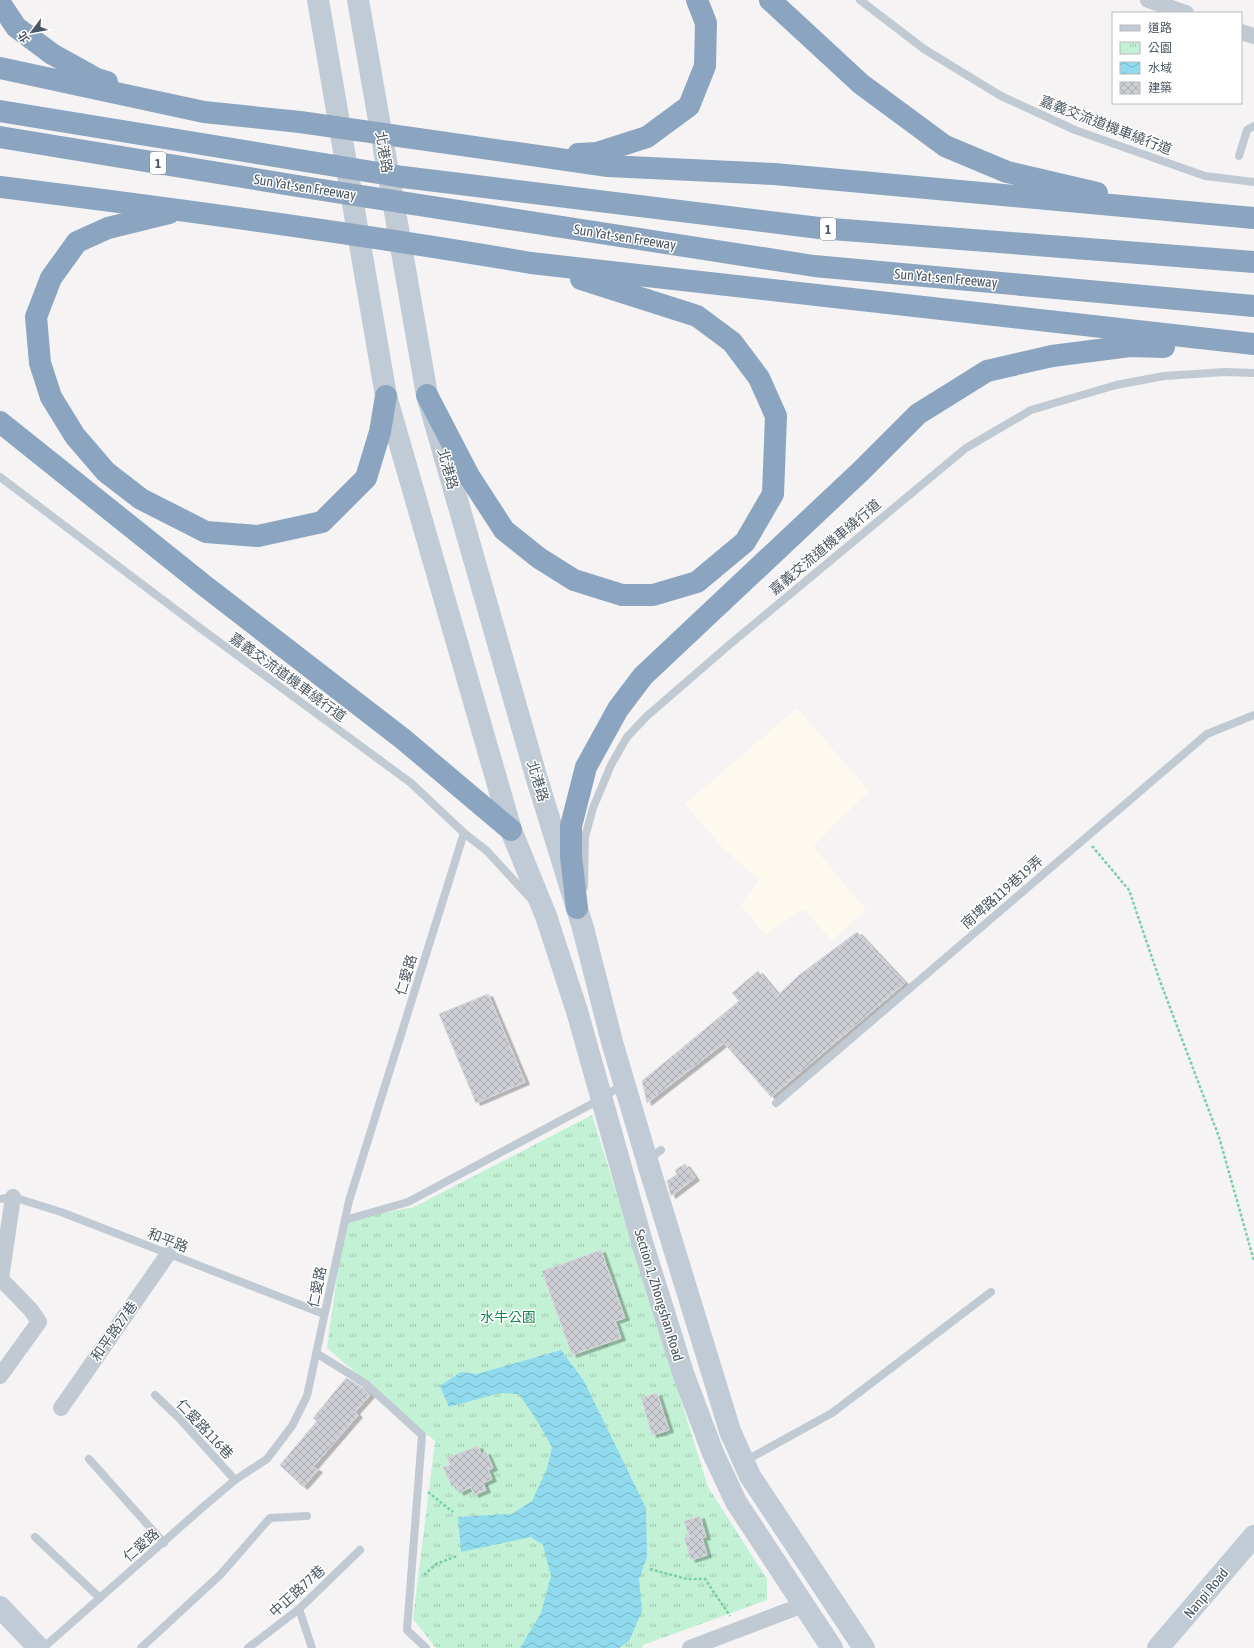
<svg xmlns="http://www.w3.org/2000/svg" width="1254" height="1648" viewBox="0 0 1254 1648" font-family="'Asap Condensed','Noto Sans TC',sans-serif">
	<defs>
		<pattern id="park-tufts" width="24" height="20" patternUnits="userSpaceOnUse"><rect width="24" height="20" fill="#c3f1d5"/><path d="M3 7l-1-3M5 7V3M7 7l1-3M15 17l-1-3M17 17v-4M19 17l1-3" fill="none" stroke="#a0c6b0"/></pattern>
		<pattern id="water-waves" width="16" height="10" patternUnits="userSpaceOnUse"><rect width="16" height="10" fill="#90daee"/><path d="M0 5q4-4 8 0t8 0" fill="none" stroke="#78b4c4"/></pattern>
		<pattern id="building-cross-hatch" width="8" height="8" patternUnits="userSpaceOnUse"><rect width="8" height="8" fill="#cdcfd5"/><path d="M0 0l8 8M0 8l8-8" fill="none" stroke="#a8abb0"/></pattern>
		<filter id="shadow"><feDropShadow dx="4.5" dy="2.5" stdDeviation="0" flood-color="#0004"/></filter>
	</defs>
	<rect width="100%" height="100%" fill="#f5f3f3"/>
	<path fill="#fdf9ef" d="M797,708L869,791L813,846L866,910L840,933L832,941L804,909L765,935L741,905L759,880L723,848L685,804Z"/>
	<path fill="url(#park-tufts)" d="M592,1115L708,1487L767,1579V1600L643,1645L642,1648H436L413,1619L435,1441L327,1348L345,1220L414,1207Z"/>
	<path fill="url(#water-waves)" d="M561,1350L584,1381L646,1508L647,1557L639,1579L642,1611L629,1641L619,1648H520L541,1613L551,1576L543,1545L531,1537L461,1552L458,1517L512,1514L532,1501L547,1469L552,1447L536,1419L519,1394L500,1393L449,1407L440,1386L461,1372L477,1374Z"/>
	<g fill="url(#building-cross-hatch)" stroke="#d7d9de" filter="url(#shadow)">
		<path d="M857,932L905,983L771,1097L724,1043L647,1103L642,1081L739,1001L732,993L758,971L778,995L798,976Z"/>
		<path d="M488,994L525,1082L476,1103L439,1014Z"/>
		<path d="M685,1164L695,1178L671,1196L667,1181L677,1174L675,1170Z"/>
		<path d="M601,1250L625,1318L615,1321L621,1338L572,1355L542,1271Z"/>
		<path d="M346,1378L363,1388L370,1395L355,1412L358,1415L313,1467L318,1470L303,1487L280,1465L317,1421L313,1418Z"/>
		<path d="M657,1393L669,1430L652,1435L641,1398Z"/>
		<path d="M478,1446L481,1454L486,1452L493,1468L488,1470L492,1479L483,1483L486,1490L474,1495L471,1487L459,1493L456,1485L452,1487L443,1467L450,1465L447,1458Z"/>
		<path d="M700,1516L706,1537L702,1538L707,1555L691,1560L684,1538L689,1537L684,1521Z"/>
	</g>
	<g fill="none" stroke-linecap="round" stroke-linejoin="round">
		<g stroke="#7ad0a6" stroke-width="2.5" stroke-dasharray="3 2" stroke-linecap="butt">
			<path d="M1092,846L1129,890L1160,981L1219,1137L1254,1261"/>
			<path d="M428,1492L453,1512"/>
			<path d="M650,1569L687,1579H705L730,1616"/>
			<path d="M424,1575L436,1564L457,1556"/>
		</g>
		<g stroke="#c1cad2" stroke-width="8">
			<path d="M860,0L924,49L1001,96L1075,130L1205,176L1254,182"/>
			<path d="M1239,156L1247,130L1254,126"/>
			<path d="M0,477L196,625L411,783L464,833L487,851L532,900"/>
			<path d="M584,887L585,837L593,808L611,765L627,737L647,716L729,645L966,448L1031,410L1116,385L1164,376L1225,372L1254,373"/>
			<path d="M776,1103L1207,734L1254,715"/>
			<path d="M649,1159L661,1150"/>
			<path d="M0,1199L13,1197L61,1212L324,1314"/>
			<path d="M345,1220L408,1202L601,1099L623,1084"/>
			<path d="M316,1353L366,1384L422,1435L407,1630L426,1648"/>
			<path d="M155,1395L179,1418L235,1480"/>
			<path d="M89,1459L164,1543"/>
			<path d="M745,1461L832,1413L991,1292"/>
			<path d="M35,1537L100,1598"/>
			<path d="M299,1609L312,1648"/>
			<path d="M43,1648L203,1507L235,1480L267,1459L292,1426L307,1396L349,1201L464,833"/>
			<path d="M141,1648L221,1574L270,1518L307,1516"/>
			<path d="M248,1648L299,1609L360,1550"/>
		</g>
		<g stroke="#c1cad2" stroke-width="16">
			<path d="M1148,0L1186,13"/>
			<path d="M1241,32L1254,36"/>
			<path d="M0,1376L39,1322L31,1310L1,1279L13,1197"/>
			<path d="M61,1408L168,1254"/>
			<path d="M690,1648L803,1605"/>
		</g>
		<g stroke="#c1cbd6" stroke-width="22">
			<path d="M318,0L386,396L511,830L546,916L577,1011L642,1242L684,1376L713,1453L736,1502L832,1648"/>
			<path d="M358,0L427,395L536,776L583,928L612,1042L649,1167L730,1431L750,1476L864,1648"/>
			<path d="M0,1607L39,1648"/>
			<path d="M1158,1648L1254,1536"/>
		</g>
		<g stroke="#8ba5c1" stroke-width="22">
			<path d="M770,0L861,84L945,146L1007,172L1097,193"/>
			<path d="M0,3L16,27L52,54L97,79L107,82"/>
			<path d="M0,68L204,112L300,122L608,166L774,174L1254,218"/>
			<path d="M0,111L403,177L819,228L1254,262"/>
			<path d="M0,137L316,189L814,266L1254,306"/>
			<path d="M578,154L597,153L647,137L689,106L705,66L706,23L697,0"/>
			<path d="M0,187C177,209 355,233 531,263L1254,344"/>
			<path d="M169,213L108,228L77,242L51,278L36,317L40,363L51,397L75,436L106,472L141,499L206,532L258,536L322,522L366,478L380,432L386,396"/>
			<path d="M427,395L469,476L504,530L539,558L574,580L622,595H653L697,582L745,542L773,494L776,416L759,378L732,342L697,316L581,279"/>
			<path d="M0,422L205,586L403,739L511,830"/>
			<path d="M577,908L571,856V826L586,767L618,709L643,676L861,471L918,414L987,371L1052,356L1130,346L1164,347"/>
		</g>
	</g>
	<g text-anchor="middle" stroke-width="3" stroke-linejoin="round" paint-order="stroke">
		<g fill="#fff" stroke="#808990" stroke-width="1">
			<rect x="150" y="152" width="16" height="22" rx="3"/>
			<rect x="820" y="218" width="16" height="22" rx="3"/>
		</g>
		<g font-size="13" font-weight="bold" fill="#4a5661">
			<text x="158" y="168">1</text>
			<text x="828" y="234">1</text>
		</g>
		<g font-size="14" fill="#4a5661" stroke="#fff">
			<text transform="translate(1106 125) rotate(21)" y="5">嘉義交流道機車繞行道</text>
			<text transform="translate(384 152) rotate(80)" y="5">北港路</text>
			<text transform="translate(305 187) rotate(9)" y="5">Sun Yat-sen Freeway</text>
			<text transform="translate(625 237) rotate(9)" y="5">Sun Yat-sen Freeway</text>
			<text transform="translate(946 278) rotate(5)" y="5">Sun Yat-sen Freeway</text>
			<text transform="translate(448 469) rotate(74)" y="5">北港路</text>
			<text transform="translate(825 547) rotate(-40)" y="5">嘉義交流道機車繞行道</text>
			<text transform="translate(288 677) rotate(36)" y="5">嘉義交流道機車繞行道</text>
			<text transform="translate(538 781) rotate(73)" y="5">北港路</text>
			<text transform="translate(1002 892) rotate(-41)" y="5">南埤路119巷19弄</text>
			<text transform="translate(406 975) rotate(-73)" y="5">仁愛路</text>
			<text transform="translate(168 1240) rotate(21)" y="5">和平路</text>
			<text transform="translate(317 1287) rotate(-78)" y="5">仁愛路</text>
			<text transform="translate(659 1295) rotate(73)" y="5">Section 1, Zhongshan Road</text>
			<text transform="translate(114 1331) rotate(-55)" y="5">和平路27巷</text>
			<text transform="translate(205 1429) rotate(47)" y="5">仁愛路116巷</text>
			<text transform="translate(141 1545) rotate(-41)" y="5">仁愛路</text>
			<text transform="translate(297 1591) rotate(-42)" y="5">中正路77巷</text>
			<text transform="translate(1206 1593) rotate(-50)" y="5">Nanpi Road</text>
		</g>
		<g font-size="14" fill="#17864f" stroke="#fff">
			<text x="508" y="1322">水牛公園</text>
		</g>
	</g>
	<rect x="1112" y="12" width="130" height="92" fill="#ffffff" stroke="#b7bbc0"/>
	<rect x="1120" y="25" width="20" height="6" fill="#c1cbd6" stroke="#b7bbc0"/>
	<text x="1148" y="32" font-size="12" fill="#4a5661">道路</text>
	<rect x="1120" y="42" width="20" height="12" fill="url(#park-tufts)" stroke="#b7bbc0"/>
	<text x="1148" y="52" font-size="12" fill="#4a5661">公園</text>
	<rect x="1120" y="62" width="20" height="12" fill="url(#water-waves)" stroke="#b7bbc0"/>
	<text x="1148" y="72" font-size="12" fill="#4a5661">水域</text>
	<rect x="1120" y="82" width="20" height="12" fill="url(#building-cross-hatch)" stroke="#b7bbc0"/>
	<text x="1148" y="92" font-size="12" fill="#4a5661">建築</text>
	<g transform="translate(32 32) rotate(238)" stroke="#ffffff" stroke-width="3" paint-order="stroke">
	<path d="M0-3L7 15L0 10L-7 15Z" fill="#4a5661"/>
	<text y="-6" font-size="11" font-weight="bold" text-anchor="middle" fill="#4a5661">北</text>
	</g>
</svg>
